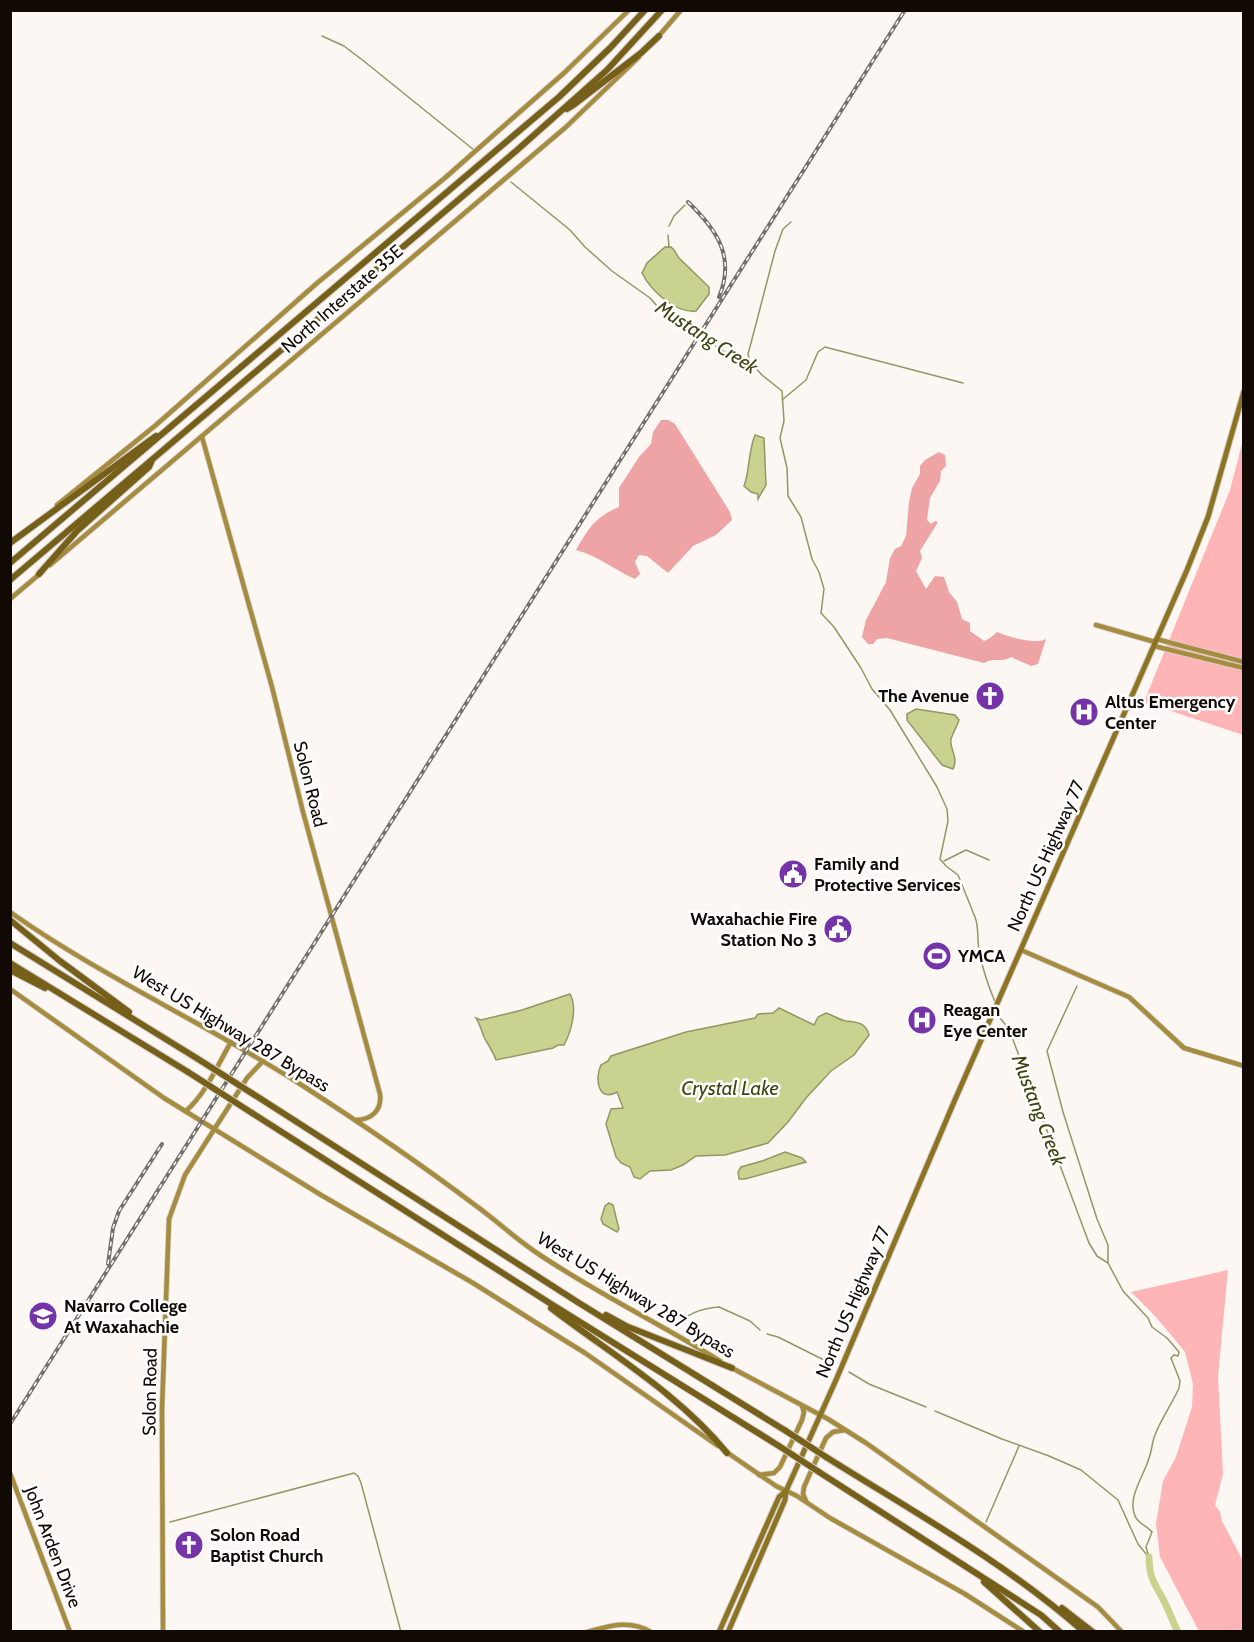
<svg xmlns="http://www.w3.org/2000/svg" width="1254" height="1642" viewBox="0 0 1254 1642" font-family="Cabin,sans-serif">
	<rect width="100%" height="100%" fill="#fcf7f3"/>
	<g fill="#ffb5b5">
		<path d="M1243,440V735L1144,702L1230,490Z"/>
		<path d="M1228,1270L1218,1376L1223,1474L1215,1505L1220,1512L1222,1521L1243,1561V1631H1199L1160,1557L1156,1524L1163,1481L1176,1457L1192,1407L1193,1384L1185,1352L1156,1317L1131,1292Z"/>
	</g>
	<g fill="#eea3a4">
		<path d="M661,420H668L675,424L730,512L732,520L716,535L693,546L668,573L647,556L639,555L635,562L640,574L635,579C613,569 600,557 576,550C588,529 595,517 619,507V488L639,457L651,444L653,432Z"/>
		<path d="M939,452L945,455L946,466L941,471L940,481L930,498L927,520L931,524L935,521L938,522L920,551L922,558L916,571L926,589L935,576L944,577L949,592L957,602L962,619L970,623V631L984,641L990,638L997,632C1009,637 1034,645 1046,639L1038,664L1031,666L1011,657C1001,663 993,657 984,663L887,638L877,639L873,644H868L862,637L866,620L886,582L890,558L895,549L901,546L906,536L909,502L912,488L920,474V466L925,460Z"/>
	</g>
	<g fill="#c9d38f" stroke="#929765" stroke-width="1.5">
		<path d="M665,247H671L674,250L679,258L709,287V294L696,311C675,313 651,291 642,273L647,263Z"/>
		<path d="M755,435L764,438L766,485L758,499V494L751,492L744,486C750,470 748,452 755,435Z"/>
		<path d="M916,709L955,715L959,720C957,726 953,733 951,739C949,749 959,757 953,769L942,765L907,720V714Z"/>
		<path d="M570,994C578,1008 571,1032 564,1045H558L553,1048L496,1060C493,1051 488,1045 484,1037C481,1030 480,1024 476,1018L481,1020L522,1010Z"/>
		<path d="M779,1008L814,1025L818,1017L826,1013C833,1015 839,1020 846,1021C856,1022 866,1022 869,1035L854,1055L831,1071L806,1098L788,1122L768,1143L725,1155L696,1156L683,1165L671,1170L650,1171L640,1179L634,1177L630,1167L621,1163L616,1157L606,1124L611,1109L623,1108L617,1092C599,1103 594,1079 601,1065L608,1061L611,1056L686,1032L755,1018L758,1014L773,1013Z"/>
		<path d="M785,1152L802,1158L806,1162L745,1179H739L738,1172L741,1167L762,1161Z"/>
		<path d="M609,1203L613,1205L619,1229L617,1232L603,1224L601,1219L605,1206Z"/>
	</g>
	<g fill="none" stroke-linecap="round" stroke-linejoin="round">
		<g stroke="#929765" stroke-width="1.5">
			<path d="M322,36L344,46L365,62L474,150"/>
			<path d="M511,182L570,230L585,247L612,271L650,298L658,307L679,322L704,334L708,341L723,351L737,359L750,362L762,375L782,391L784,421L780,438L787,468L788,496L801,517L812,559L819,572L824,589L821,613L834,627L861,668L872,689L890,710L937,787L947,809L948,821L940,859L946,866L958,875L975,917C979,927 977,939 979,950C982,968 988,985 995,1002"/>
			<path d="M669,226L674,216L685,205"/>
			<path d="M668,235L669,247"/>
			<path d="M750,362L748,354L751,343L775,251L783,229L791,222"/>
			<path d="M782,400L806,380L818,352L825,347L963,383"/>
			<path d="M944,861L966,850L989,860"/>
			<path d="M1077,986L1047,1051L1063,1112L1097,1219L1108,1245V1263"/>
			<path d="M997,1009L1000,1018L1009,1029L1089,1243L1097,1256L1108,1263L1123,1291L1148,1318L1152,1327L1167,1338L1179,1352L1178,1356L1174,1355L1171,1358L1180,1381L1179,1388C1172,1404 1161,1419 1155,1435C1152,1442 1152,1450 1149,1458C1144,1476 1127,1497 1135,1516C1139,1525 1147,1525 1152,1532L1146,1547L1149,1557"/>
			<path d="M675,1327C686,1314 703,1308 719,1307L750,1321L760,1330"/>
			<path d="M767,1334L778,1337L832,1364"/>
			<path d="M849,1372L869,1384L926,1407"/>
			<path d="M935,1411L1002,1439L1049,1456L1081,1470L1118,1500L1138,1544L1147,1555"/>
			<path d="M170,1522L354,1473L358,1476L361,1483L401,1632"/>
			<path d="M986,1522L1019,1446"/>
		</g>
		<path stroke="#c9d38f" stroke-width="7" d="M1149,1557C1149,1575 1153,1582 1162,1597C1168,1608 1172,1620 1178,1632"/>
		<g stroke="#d6d1cd" stroke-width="6">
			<g id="secondary">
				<path d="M657,38L681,10"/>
				<path d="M202,437L272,687L303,812L380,1094C382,1110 372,1120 355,1120"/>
				<path d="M57,505L156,425L316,284L446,177L564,73L629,10"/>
				<path d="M50,565L566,127L639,57"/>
				<path d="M10,599L42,572"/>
				<path d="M1096,625L1155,642"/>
				<path d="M1156,639L1244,662"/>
				<path d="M1154,646L1244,668"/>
				<path d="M10,912C102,977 205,1023 300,1084C359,1122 418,1162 475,1205C497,1221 517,1240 540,1255C598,1294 661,1324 720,1361"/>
				<path d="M1021,950L1129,997L1184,1048L1244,1066"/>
				<path d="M10,989L164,1098L321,1195L473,1283L535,1322L585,1353L718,1446"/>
				<path d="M186,1111C207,1092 217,1066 231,1042"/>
				<path d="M730,1367L828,1419L866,1443L1098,1607L1122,1632"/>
				<path d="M725,1451L776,1486L797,1496L830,1518L965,1594L1024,1632"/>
				<path d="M10,1473L70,1632"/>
				<path d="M759,1475L774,1473L780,1467L802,1420L804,1412L802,1406"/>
				<path d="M806,1501L803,1494L804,1487L826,1438L833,1432L845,1430"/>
				<path d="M163,1632L162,1409L169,1219L185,1175L247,1078L263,1061"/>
				<path d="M587,1632C609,1626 630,1619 651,1632"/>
			</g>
		</g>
		<g stroke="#d6d1cd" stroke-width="7">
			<g id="primary">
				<path d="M719,1632L779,1497L786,1491"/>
				<path d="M728,1632L785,1500L786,1491L836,1380L954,1102L1187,570L1208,517L1244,391"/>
			</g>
		</g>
		<g stroke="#d6d1cd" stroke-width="8">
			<g id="highway">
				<path d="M567,109L572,106L641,53L659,36"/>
				<path d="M10,543L156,436"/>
				<path d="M10,563L559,97L611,47L645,10"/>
				<path d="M39,574L77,531L149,467L152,460"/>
				<path d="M10,580L516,151L607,70L662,10"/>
				<path d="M10,920L60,961L129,1012"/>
				<path d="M10,943L198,1059"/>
				<path d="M10,963L188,1072"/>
				<path d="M10,970L45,988"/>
				<path d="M261,1099L579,1303L786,1431"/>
				<path d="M252,1113L548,1302L779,1446"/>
				<path d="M551,1308C611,1354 679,1394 727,1453"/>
				<path d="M606,1315L626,1326L732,1368"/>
				<path d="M826,1457C912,1511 1008,1564 1084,1632"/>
				<path d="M819,1472L1041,1615L1060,1632"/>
				<path d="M984,1582L1040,1632"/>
				<path d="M1062,1608L1093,1632"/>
			</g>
		</g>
		<use href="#secondary" stroke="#a68c3f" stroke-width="4.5"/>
		<use href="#primary" stroke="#8d7423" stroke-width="5"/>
		<use href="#highway" stroke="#755f19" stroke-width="6"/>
		<g stroke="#76706b" stroke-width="4">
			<g id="rail">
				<path d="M688,202C716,229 736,256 719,297"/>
				<path d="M108,1264L113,1228L119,1211L162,1144"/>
				<path d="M10,1424L905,10"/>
			</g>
		</g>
		<use href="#rail" stroke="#fff" stroke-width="1.5" stroke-dasharray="4.5" stroke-linecap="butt"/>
		<g stroke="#d6d1cd" stroke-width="8" stroke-linecap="butt">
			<g id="highway-bridge">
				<path d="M198,1059L261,1099"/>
				<path d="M188,1072L252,1113"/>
				<path d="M786,1431L826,1457"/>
				<path d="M779,1446L819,1472"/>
			</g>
		</g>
		<use href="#highway-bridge" stroke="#755f19" stroke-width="6"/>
	</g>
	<defs>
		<g id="church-disc" transform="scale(1.5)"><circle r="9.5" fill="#7533a8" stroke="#fff"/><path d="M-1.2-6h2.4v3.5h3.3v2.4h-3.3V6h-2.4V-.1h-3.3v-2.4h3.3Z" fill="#fff"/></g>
		<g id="hospital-disc" transform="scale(1.5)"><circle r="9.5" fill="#7533a8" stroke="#fff"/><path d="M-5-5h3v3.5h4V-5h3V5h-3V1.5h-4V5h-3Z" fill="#fff"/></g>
		<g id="civic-disc" transform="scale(1.5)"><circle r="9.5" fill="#7533a8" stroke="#fff"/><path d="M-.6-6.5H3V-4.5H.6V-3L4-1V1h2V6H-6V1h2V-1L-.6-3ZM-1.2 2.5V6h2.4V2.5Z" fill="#fff"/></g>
		<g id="stadium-disc" transform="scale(1.5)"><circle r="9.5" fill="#7533a8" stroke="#fff"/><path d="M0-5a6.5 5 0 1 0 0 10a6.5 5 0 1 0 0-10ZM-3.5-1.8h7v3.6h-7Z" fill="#fff"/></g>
		<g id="university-disc" transform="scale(1.5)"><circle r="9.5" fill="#7533a8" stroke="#fff"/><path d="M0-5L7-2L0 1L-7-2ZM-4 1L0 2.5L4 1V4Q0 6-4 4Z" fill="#fff"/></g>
	</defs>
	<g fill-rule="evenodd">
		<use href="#church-disc" x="990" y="696"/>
		<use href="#hospital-disc" x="1084" y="712"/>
		<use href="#civic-disc" x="793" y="874"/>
		<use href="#civic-disc" x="838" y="929"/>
		<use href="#stadium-disc" x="937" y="956"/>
		<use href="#hospital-disc" x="922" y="1020"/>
		<use href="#university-disc" x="43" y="1316"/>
		<use href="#church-disc" x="189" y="1545"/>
	</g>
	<g text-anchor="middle" stroke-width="5" stroke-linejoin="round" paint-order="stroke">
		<g font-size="18" fill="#110a04" stroke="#fff">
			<text transform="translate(342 299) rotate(-41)" y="6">North Interstate 35E</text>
			<text transform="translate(310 784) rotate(76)" y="6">Solon Road</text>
			<text transform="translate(1046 856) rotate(-66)" y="6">North US Highway 77</text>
			<text transform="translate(231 1029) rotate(31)" y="6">West US Highway 287 Bypass</text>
			<text transform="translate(636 1295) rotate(31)" y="6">West US Highway 287 Bypass</text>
			<text transform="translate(853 1302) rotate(-67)" y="6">North US Highway 77</text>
			<text transform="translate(150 1392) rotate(-89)" y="6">Solon Road</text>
			<text transform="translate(53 1547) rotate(69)" y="6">John Arden Drive</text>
		</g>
		<g font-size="18" font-weight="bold" fill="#110a04" stroke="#fff" text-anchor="start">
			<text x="969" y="702" text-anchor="end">The Avenue</text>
			<text x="1105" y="708">Altus Emergency<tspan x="1105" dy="21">Center</tspan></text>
			<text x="814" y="870">Family and<tspan x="814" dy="21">Protective Services</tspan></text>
			<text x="817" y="925" text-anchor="end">Waxahachie Fire<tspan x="817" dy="21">Station No 3</tspan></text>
			<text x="958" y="962">YMCA</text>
			<text x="943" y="1016">Reagan<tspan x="943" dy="21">Eye Center</tspan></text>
			<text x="64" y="1312">Navarro College<tspan x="64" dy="21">At Waxahachie</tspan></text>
			<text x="210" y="1541">Solon Road<tspan x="210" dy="21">Baptist Church</tspan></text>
		</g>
		<g font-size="20" font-style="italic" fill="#3f4411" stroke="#fff">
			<text transform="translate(707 337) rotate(33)" y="7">Mustang Creek</text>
			<text x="730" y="1095">Crystal Lake</text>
			<text transform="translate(1039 1110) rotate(69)" y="7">Mustang Creek</text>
		</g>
	</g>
	<rect width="1254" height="1642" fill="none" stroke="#110a04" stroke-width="24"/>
</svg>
